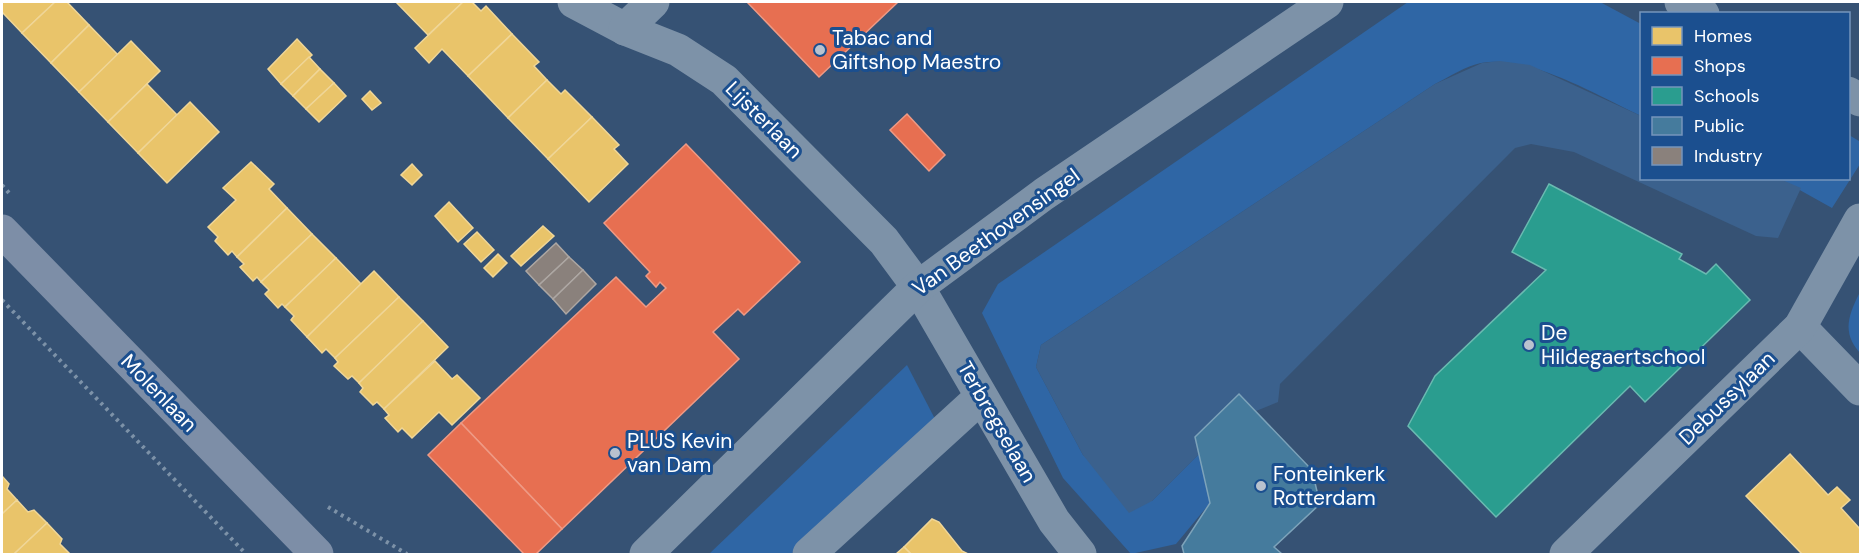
<svg xmlns="http://www.w3.org/2000/svg" width="1862" height="556" viewBox="0 0 1862 556" font-family="'DM Sans',sans-serif">
	<rect width="100%" height="100%" fill="#365274"/>
	<g fill="#2f66a5">
		<path d="M1408,2H1600L1641,24V116C1598,96 1529,54 1481,63C1466,66 1449,77 1435,84L1041,345L1036,367L1083,455L1152,501L1199,454L1210,503L1176,544L1131,554L1063,478L982,313L998,284Z"/>
		<path d="M1849,135L1859,141L1860,164L1832,208L1780,179L1848,178Z"/>
		<path d="M1860,292V353C1841,332 1849,314 1860,292Z"/>
		<path d="M907,365L935,419L791,554H709Z"/>
	</g>
	<path fill="#3b618d" d="M1500,61L1530,65L1641,116L1642,178L1780,179L1801,188L1778,238L1756,236L1574,152L1531,144L1515,148L1280,384L1278,402L1256,411L1239,394L1195,437L1199,454L1152,501L1129,513L1083,455L1036,367L1041,345L1435,84L1482,63Z"/>
	<g fill="#e9c46a" stroke="#f0d697" stroke-width="1.5">
		<path d="M2,2H55L22,33L2,12Z"/>
		<path d="M55,2H67L89,25L51,63L22,33Z"/>
		<path d="M396,2H463L428,35Z"/>
		<path d="M463,2H472L481,11L486,6L512,34L468,76L442,49L429,63L415,48Z"/>
		<path d="M89,25L118,55L79,92L51,63Z"/>
		<path d="M512,34L539,62L534,66L547,80L508,118L468,76Z"/>
		<path d="M297,39L312,55L281,84L268,69Z"/>
		<path d="M131,41L160,71L108,122L79,92Z"/>
		<path d="M309,57L320,69L293,96L281,84Z"/>
		<path d="M320,69L334,83L306,109L293,96Z"/>
		<path d="M547,80L561,94L565,90L592,117L548,159L508,118Z"/>
		<path d="M334,83L346,96L319,122L306,109Z"/>
		<path d="M147,84L177,115L138,153L108,122Z"/>
		<path d="M370,91L381,103L372,110L362,99Z"/>
		<path d="M190,102L219,132L167,183L138,153Z"/>
		<path d="M592,117L619,145L614,149L628,164L589,202L548,159Z"/>
		<path d="M251,162L274,184L269,189L287,208L237,257L232,251L228,255L215,241L218,237L208,227L236,200L223,188Z"/>
		<path d="M412,164L422,175L412,185L401,175Z"/>
		<path d="M449,202L473,228L458,242L435,216Z"/>
		<path d="M287,208L312,234L261,282L257,277L253,281L240,267L244,264L237,257Z"/>
		<path d="M543,226L554,236L521,266L511,256Z"/>
		<path d="M477,232L494,250L481,262L464,244Z"/>
		<path d="M312,234L336,258L285,307L282,304L278,308L265,294L269,290L261,282Z"/>
		<path d="M498,254L507,263L493,277L484,268Z"/>
		<path d="M336,258L361,284L307,337L291,320L294,316L285,307Z"/>
		<path d="M374,271L399,297L335,358L326,349L322,353L307,337Z"/>
		<path d="M399,297L423,321L359,383L352,376L348,379L334,366L338,362L335,358Z"/>
		<path d="M423,321L448,347L384,409L377,402L373,405L360,392L363,388L359,383Z"/>
		<path d="M435,361L452,379L457,375L480,398L452,425L439,412L412,438L402,428L398,432L385,418L389,415L384,409Z"/>
		<path d="M1790,454L1828,495L1837,487L1850,500L1841,508L1860,529V554H1802L1746,496Z"/>
		<path d="M2,476L9,484L7,489L17,500L2,514Z"/>
		<path d="M17,500L28,512L34,510L47,523L14,554H2V514Z"/>
		<path d="M932,519L939,522L962,551L968,554H911L904,547Z"/>
		<path d="M47,523L62,539L60,544L70,554H14Z"/>
		<path d="M904,547L911,554H896Z"/>
	</g>
	<g fill="#e76f51" stroke="#ee9a85" stroke-width="1.5">
		<path d="M747,2H898L819,77Z"/>
		<path d="M907,114L945,155L929,171L890,130Z"/>
		<path d="M686,144L800,262L744,315L738,309L713,332L739,359L562,529L461,423L616,277L646,307L666,288L660,282L656,287L646,276L650,272L604,223Z"/>
		<path d="M461,423L562,529L536,554H524L428,455Z"/>
	</g>
	<path fill="#2a9d8f" stroke="#6abab1" stroke-width="1.5" d="M1549,184L1682,254L1679,259L1706,274L1716,264L1750,300L1645,402L1630,386L1496,517L1408,426L1435,376L1546,270L1512,252Z"/>
	<path fill="#457b9d" stroke="#7da3ba" stroke-width="1.5" d="M1239,394L1312,470L1320,504L1274,547L1282,554H1184L1182,546L1210,503L1195,437Z"/>
	<g fill="#8a817c" stroke="#ada7a3" stroke-width="1.5">
		<path d="M556,243L569,257L539,285L526,271Z"/>
		<path d="M569,257L583,270L553,299L539,285Z"/>
		<path d="M583,270L596,284L566,314L553,299Z"/>
	</g>
	<g fill="none" stroke-linecap="round" stroke-linejoin="round">
		<g stroke="#7d92a8" stroke-width="4" stroke-dasharray="3 4.5" stroke-linecap="butt">
			<path d="M2,185L9,193"/>
			<path d="M2,300L246,554"/>
			<path d="M328,507L407,554"/>
		</g>
		<g stroke="#7d92a8" stroke-width="33">
			<path d="M574,2L625,29L678,50L724,80L884,241L918,287L1054,521L1080,554"/>
			<path d="M1681,2L1703,14"/>
			<path d="M625,29L653,2"/>
			<path d="M1848,93L1860,100"/>
			<path d="M1800,327L1860,389"/>
			<path d="M646,554L918,287L1044,194L1327,2"/>
			<path d="M809,554L981,397"/>
			<path d="M1566,554L1800,327L1860,220"/>
		</g>
		<path stroke="#7d8ea7" stroke-width="33" d="M2,231L317,554"/>
	</g>
	<g fill="#b9c2ce" stroke="#1b4f8f" stroke-width="2">
		<circle cx="820" cy="50" r="6"/>
		<circle cx="1529" cy="345" r="6"/>
		<circle cx="615" cy="453" r="6"/>
		<circle cx="1261" cy="486" r="6"/>
	</g>
	<g text-anchor="middle" stroke-width="6" stroke-linejoin="round" paint-order="stroke">
		<g font-size="21" fill="#fff" stroke="#1b4f8f" text-anchor="start">
			<text x="832" y="45">Tabac and<tspan x="832" dy="24">Giftshop Maestro</tspan></text>
			<text x="1541" y="340">De<tspan x="1541" dy="24">Hildegaertschool</tspan></text>
			<text x="627" y="448">PLUS Kevin<tspan x="627" dy="24">van Dam</tspan></text>
			<text x="1273" y="481">Fonteinkerk<tspan x="1273" dy="24">Rotterdam</tspan></text>
		</g>
		<g font-size="21" fill="#fff" stroke="#1b4f8f">
			<text transform="translate(764 120) rotate(45)" y="7">Lijsterlaan</text>
			<text transform="translate(996 232) rotate(-36)" y="7">Van Beethovensingel</text>
			<text transform="translate(159 393) rotate(46)" y="7">Molenlaan</text>
			<text transform="translate(1727 398) rotate(-44)" y="7">Debussylaan</text>
			<text transform="translate(997 422) rotate(60)" y="7">Terbregselaan</text>
		</g>
	</g>
	<rect width="1862" height="556" fill="none" stroke="#ffffff" stroke-width="6"/>
	<rect x="1640" y="12" width="210" height="168" fill="#1b4f8f" stroke="#7695bc" stroke-width="1.5"/>
	<rect x="1652" y="27" width="30" height="18" fill="#e9c46a" stroke="#7695bc" stroke-width="1.5"/>
	<text x="1694" y="42" font-size="18" fill="#ffffff">Homes</text>
	<rect x="1652" y="57" width="30" height="18" fill="#e76f51" stroke="#7695bc" stroke-width="1.5"/>
	<text x="1694" y="72" font-size="18" fill="#ffffff">Shops</text>
	<rect x="1652" y="87" width="30" height="18" fill="#2a9d8f" stroke="#7695bc" stroke-width="1.5"/>
	<text x="1694" y="102" font-size="18" fill="#ffffff">Schools</text>
	<rect x="1652" y="117" width="30" height="18" fill="#457b9d" stroke="#7695bc" stroke-width="1.5"/>
	<text x="1694" y="132" font-size="18" fill="#ffffff">Public</text>
	<rect x="1652" y="147" width="30" height="18" fill="#8a817c" stroke="#7695bc" stroke-width="1.5"/>
	<text x="1694" y="162" font-size="18" fill="#ffffff">Industry</text>
</svg>
